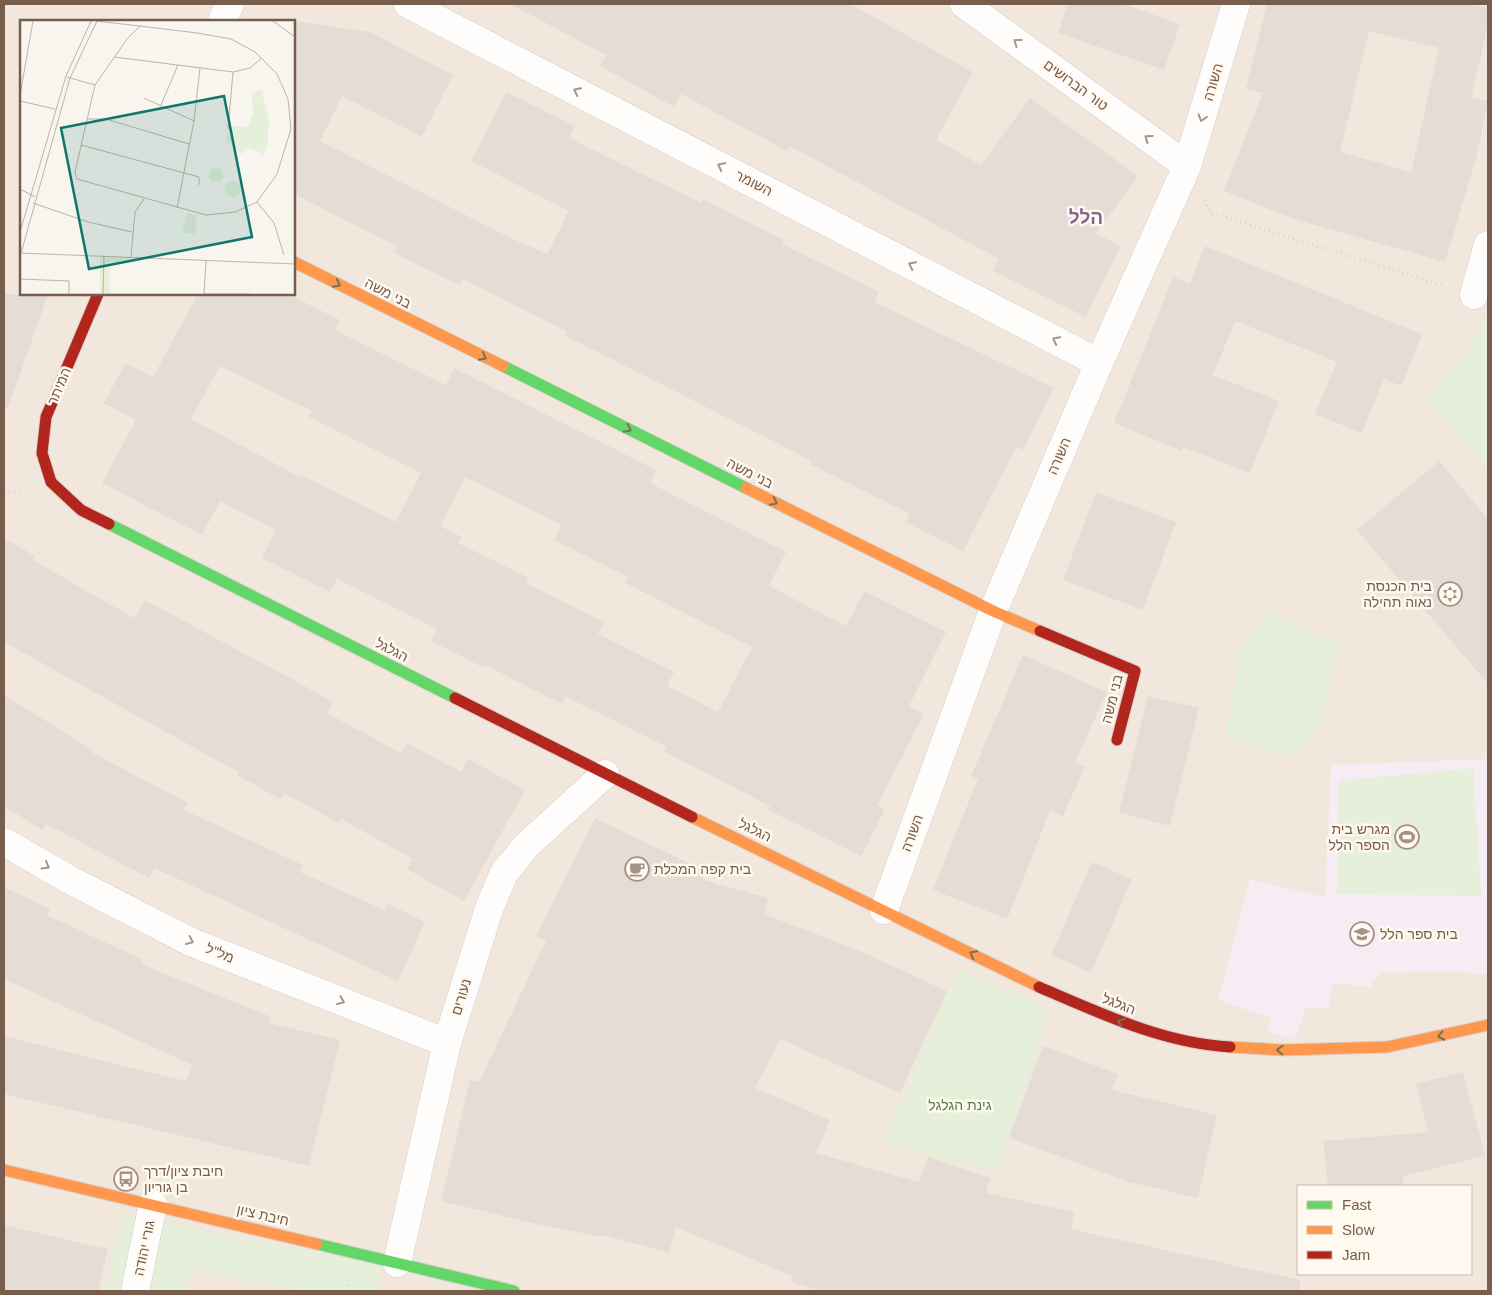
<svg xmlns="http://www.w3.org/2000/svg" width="1492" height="1295" viewBox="0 0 1492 1295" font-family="Helvetica,'Noto Sans Hebrew',sans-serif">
	<rect width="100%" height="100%" fill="#f8f4ee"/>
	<path fill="#f1e7dc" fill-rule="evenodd" d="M4,4H1488V1291H4ZM21,21H294V294H21ZM1298,1186H1471V1274H1298Z"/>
	<path fill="#f5ecf4" d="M1488,759V975L1452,971L1379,973L1371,987L1333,983L1328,1009L1306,1007L1295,1040L1268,1032L1270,1018L1218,1000L1250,879L1325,897L1331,765Z"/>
	<g fill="#e5efd9">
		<path d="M1488,310V470L1429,400L1473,340Z"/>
		<path d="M1266,611L1339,645L1319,722L1296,757L1226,738L1240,654Z"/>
		<path d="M1473,768L1481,896L1337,894L1338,781Z"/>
		<path d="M959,968L1050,1010L996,1171L883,1143Z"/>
		<path d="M122,1212L192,1229L381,1265L376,1291H305L191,1270L187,1291H105Z"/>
	</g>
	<g fill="#e5ddd5" fill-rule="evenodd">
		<path d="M510,4H850L973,72L936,140L981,165L1030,98L1138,176L1096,234L1121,246L1086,317L993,271L999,259L790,146L787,151L681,94L674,107L600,66L606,55Z"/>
		<path d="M1068,4H1123L1180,24L1164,70L1058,33Z"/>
		<path d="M1267,4H1470L1488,8V26L1471,98L1488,101L1476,159L1445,262L1294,219L1224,191L1263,93L1246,89ZM1369,31L1439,48L1411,172L1340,152Z"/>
		<path d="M294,21L370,32L453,75L422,137L342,96L320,141L513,239L547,254L569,211L471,161L506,92L575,126L569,138L701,203L703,199L784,240L782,244L879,292L874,302L1054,388L1023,450L1016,447L963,551L905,522L910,514L810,464L812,461L564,335L566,331L463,279L459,285L394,253L397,246L294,194Z"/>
		<path d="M1205,246L1422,334L1401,386L1384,379L1362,433L1315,414L1337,362L1235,321L1213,375L1279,401L1250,473L1183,447L1182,451L1114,423L1173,277L1190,283Z"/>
		<path d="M4,294H48L8,408H4Z"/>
		<path d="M198,294H288L340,320L335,330L446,385L454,368L656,470L650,483L786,552L769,586L846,626L864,591L946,632L909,706L924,714L877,806L885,810L861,856L768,810L770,806L665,752L667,747L566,697L562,704L485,665L484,668L431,641L437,629L337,579L330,592L262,558L276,530L220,501L202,535L102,483L136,420L104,403L125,363L153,377ZM220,366L312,411L309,417L421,473L396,522L303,476L302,478L191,419ZM465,477L561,525L554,540L628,577L625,583L752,647L718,712L667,686L674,672L598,634L604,622L526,583L529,578L458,543L462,537L440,526Z"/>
		<path d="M1439,461L1488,519V684L1357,530Z"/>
		<path d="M1096,492L1176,522L1143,610L1063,580Z"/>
		<path d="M4,538L35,556L33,560L134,618L145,600L290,678L333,702L327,713L401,753L407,743L461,772L468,759L525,790L464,901L407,869L413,859L341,819L339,823L284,793L280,799L237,775L238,772L4,642Z"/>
		<path d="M1023,655L1107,692L1075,762L1085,767L1063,816L1050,811L1007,919L933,890L978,779L971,776Z"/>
		<path d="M4,695L93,750L91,752L188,803L184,810L303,865L300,872L384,910L388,904L425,922L398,981L154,868L149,878L46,824L42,830L4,806Z"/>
		<path d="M1148,696L1199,708L1170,826L1119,813Z"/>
		<path d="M595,818L705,871L703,880L768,898L764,914L862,952L947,991L900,1093L780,1039L755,1088L830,1120L816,1153L919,1182L928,1157L990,1178L986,1193L1074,1212L1071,1229L1300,1280L1299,1291H822L791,1282L792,1276L676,1227L669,1253L603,1235V1237L541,1225L441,1201L470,1080L479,1082L546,941L536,936Z"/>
		<path d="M1092,862L1132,879L1091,973L1051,955Z"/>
		<path d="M4,887L50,909L47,915L143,960L141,964L271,1017L269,1023L340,1040L309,1166L4,1094V1036L186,1081L192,1065L4,979Z"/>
		<path d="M1043,1046L1118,1074L1112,1090L1217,1115L1198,1198L1129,1182L1009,1138Z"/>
		<path d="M1463,1072L1485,1156L1403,1176L1404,1186H1328L1323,1141L1428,1132L1416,1084Z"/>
		<path d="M4,1225L108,1249L98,1291H4Z"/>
	</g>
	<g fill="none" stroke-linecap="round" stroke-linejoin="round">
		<g stroke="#d7d1cc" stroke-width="29">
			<g id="street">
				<path d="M408,4L1099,363"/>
				<path d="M964,4L1187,166"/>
				<path d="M222,21L230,4"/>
				<path d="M1474,295L1488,245"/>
				<path d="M4,842L70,880L191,942L447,1043"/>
				<path d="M884,910L993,611L1099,363L1187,166L1236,4"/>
				<path d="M397,1263L447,1043L489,909L504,873L527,845L605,774"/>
				<path d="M135,1291L153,1204"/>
			</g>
		</g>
		<g stroke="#d8d1ca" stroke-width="13">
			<g id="fast">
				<path d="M503,366L746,488"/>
				<path d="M109,524L455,698"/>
				<path d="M317,1244L514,1291"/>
			</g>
		</g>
		<g stroke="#d8d1ca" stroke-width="13">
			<g id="slow">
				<path d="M294,262L503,366"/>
				<path d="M746,488L993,611L1040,631"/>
				<path d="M692,817L1039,987"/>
				<path d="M1230,1047L1283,1050L1387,1047L1488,1025"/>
				<path d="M4,1170L317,1244"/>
			</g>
		</g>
		<g stroke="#d8d1ca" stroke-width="13">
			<g id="jam">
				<path d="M98,294L46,417L42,453L51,482L81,510L109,524"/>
				<path d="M1040,631L1135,671L1117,740"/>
				<path d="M455,698L692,817"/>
				<path d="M1039,987C1100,1013 1162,1043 1230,1047"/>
			</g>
		</g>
		<g stroke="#dad3ce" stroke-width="3" stroke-dasharray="1 4" stroke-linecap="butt">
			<path d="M1205,200L1211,213L1445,286"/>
			<path d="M4,494L23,489"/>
			<path d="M347,1291L349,1282"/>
		</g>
		<use href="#street" stroke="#fefdfc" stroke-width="28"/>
		<use href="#fast" stroke="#63d668" stroke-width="11"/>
		<use href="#slow" stroke="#ff974d" stroke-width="11"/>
		<use href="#jam" stroke="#b3261e" stroke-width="11"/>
	</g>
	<defs><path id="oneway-chevron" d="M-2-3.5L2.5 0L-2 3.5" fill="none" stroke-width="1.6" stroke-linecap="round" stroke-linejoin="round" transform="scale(1.25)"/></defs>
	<g stroke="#a7948a">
		<use href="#oneway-chevron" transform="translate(1017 42) rotate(-144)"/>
		<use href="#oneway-chevron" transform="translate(577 91) rotate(-153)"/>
		<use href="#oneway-chevron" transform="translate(1202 118) rotate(107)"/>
		<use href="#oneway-chevron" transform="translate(1148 138) rotate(-144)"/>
		<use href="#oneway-chevron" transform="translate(721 166) rotate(-153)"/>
		<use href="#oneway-chevron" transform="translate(912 265) rotate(-153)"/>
		<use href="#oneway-chevron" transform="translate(1056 340) rotate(-153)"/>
		<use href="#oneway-chevron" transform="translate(46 866) rotate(30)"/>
		<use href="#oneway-chevron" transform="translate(190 941) rotate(25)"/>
		<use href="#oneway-chevron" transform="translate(341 1001) rotate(22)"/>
	</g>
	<g stroke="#747452">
		<use href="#oneway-chevron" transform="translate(337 284) rotate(27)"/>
		<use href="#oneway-chevron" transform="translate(483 357) rotate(27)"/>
		<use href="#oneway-chevron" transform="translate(628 429) rotate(27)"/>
		<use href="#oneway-chevron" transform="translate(774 502) rotate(27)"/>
		<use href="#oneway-chevron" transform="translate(973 954) rotate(-153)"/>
		<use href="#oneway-chevron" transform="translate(1121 1022) rotate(-159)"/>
		<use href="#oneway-chevron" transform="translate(1441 1036) rotate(168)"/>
		<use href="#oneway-chevron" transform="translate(1280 1050) rotate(-178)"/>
	</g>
	<defs>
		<g id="synagogue-ring" transform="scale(1.25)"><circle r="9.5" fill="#fff9f0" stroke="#a59185" stroke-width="1.5"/><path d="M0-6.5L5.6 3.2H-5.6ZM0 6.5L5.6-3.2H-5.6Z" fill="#a59185"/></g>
		<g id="stadium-ring" transform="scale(1.25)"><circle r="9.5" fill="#fff9f0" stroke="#a59185" stroke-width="1.5"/><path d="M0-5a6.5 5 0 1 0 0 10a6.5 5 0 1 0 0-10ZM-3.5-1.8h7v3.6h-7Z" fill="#a59185"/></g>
		<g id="cafe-ring" transform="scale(1.25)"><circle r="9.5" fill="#fff9f0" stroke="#a59185" stroke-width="1.5"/><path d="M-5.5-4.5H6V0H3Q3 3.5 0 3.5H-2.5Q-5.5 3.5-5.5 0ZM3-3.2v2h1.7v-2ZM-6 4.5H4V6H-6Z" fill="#a59185"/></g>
		<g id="school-ring" transform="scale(1.25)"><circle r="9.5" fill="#fff9f0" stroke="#a59185" stroke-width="1.5"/><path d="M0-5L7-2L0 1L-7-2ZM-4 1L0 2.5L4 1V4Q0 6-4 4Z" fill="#a59185"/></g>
		<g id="bus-ring" transform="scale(1.25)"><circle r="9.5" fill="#fff9f0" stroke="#a59185" stroke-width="1.5"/><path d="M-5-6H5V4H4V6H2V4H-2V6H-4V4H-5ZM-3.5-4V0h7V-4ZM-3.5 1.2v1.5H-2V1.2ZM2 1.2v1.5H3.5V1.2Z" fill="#a59185"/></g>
	</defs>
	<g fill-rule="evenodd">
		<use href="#synagogue-ring" x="1450" y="594"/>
		<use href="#stadium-ring" x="1407" y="837"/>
		<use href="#cafe-ring" x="637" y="869"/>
		<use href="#school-ring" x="1362" y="934"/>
		<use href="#bus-ring" x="126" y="1179"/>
	</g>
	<g text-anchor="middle" stroke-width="5" stroke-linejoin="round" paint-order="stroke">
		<g font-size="14" fill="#785c4c" stroke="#fff9f0">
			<text transform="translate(1213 82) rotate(-73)" y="5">השורה</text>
			<text transform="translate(1076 85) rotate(36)" y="5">טור הברושים</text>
			<text transform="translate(754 183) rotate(27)" y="5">השומר</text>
			<text transform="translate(388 293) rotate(27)" y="5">בני משה</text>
			<text transform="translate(59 386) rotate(-67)" y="5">המיתר</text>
			<text transform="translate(1059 456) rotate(-67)" y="5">השורה</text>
			<text transform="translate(750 473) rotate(27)" y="5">בני משה</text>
			<text transform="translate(392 650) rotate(27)" y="5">הגלגל</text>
			<text transform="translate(1112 699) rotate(-76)" y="5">בני משה</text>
			<text transform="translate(755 830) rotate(26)" y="5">הגלגל</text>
			<text transform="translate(912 833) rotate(-70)" y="5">השורה</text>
			<text transform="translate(220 953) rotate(22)" y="5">מל"ל</text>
			<text transform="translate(461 997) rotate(-73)" y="5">נעורים</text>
			<text transform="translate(1119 1004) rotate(21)" y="5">הגלגל</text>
			<text transform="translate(263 1215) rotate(13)" y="5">חיבת ציון</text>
			<text transform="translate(144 1248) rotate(-78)" y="5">גורי יהודה</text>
		</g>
		<g font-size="14" fill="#785c4c" stroke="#fff9f0" text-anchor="start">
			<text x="1432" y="591" text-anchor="end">בית הכנסת<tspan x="1432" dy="16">נאוה תהילה</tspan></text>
			<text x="1390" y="834" text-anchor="end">מגרש בית<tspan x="1390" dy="16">הספר הלל</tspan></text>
			<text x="654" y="874">בית קפה המכלת</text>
			<text x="1380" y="939">בית ספר הלל</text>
			<text x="144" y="1176">חיבת ציון/דרך<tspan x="144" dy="16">בן גוריון</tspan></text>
		</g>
		<g font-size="14" fill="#547e43" stroke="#fff9f0">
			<text x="960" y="1110">גינת הגלגל</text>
		</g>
		<g font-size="19" font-weight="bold" fill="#846494" stroke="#fff9f0">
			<text x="1086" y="224">הלל</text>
		</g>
	</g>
	<g transform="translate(20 20)">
		<rect width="275" height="275" fill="#f8f4ee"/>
		<path d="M241,69L249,101L247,127L244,134L228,128L222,134L206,121L211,106L227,107L233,95L232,73ZM189 155a7 7 0 1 1 14 0a7 7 0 1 1-14 0ZM205 169a8 8 0 1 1 16 0a8 8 0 1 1-16 0ZM167,193L177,195L175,214L162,213ZM80,237H110V242H89L90,274H80Z" fill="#e5efd9"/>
		<path fill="none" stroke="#c1b2a8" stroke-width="1" d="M76,1L120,6L177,13L211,19L235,32L257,54L268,79L271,109L257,154L237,182L215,192L186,195L57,159L55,152L75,65L107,19L120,6M253,1L275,17M94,37L213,52L230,48L242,38M47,57L75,65M0,75L13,1M124,78L174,101M0,81L35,89M141,85L158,45M68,99H86L169,124M208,109L213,52M61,125L179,157V165M0,169L15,177M237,182L254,203L264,235M13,183L68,202L112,212M157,188L174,101L180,48M0,212L46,56L71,1M0,233L275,244M0,237L50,58L77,1M111,237L115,192L124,179M0,259L49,261V274M83,274L84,236M184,274H230M184,274L186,241"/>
		<path fill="#0f766e" fill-opacity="0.15" stroke="#0f766e" stroke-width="2.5" d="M204,76L232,217L69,249L41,108Z"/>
		<rect width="275" height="275" fill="none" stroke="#785c4c" stroke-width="2.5"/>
	</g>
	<rect width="1492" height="1295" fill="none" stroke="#785c4c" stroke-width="10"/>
	<rect x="1297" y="1185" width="175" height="90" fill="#fff9f0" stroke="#c9baae"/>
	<rect x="1307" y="1201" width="25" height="8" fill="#63d668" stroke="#c9baae"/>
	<text x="1342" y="1210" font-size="15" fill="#785c4c">Fast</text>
	<rect x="1307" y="1226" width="25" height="8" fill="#ff974d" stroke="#c9baae"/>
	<text x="1342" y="1235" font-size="15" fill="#785c4c">Slow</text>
	<rect x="1307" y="1251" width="25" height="8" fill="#b3261e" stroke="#c9baae"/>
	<text x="1342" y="1260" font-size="15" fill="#785c4c">Jam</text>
</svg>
